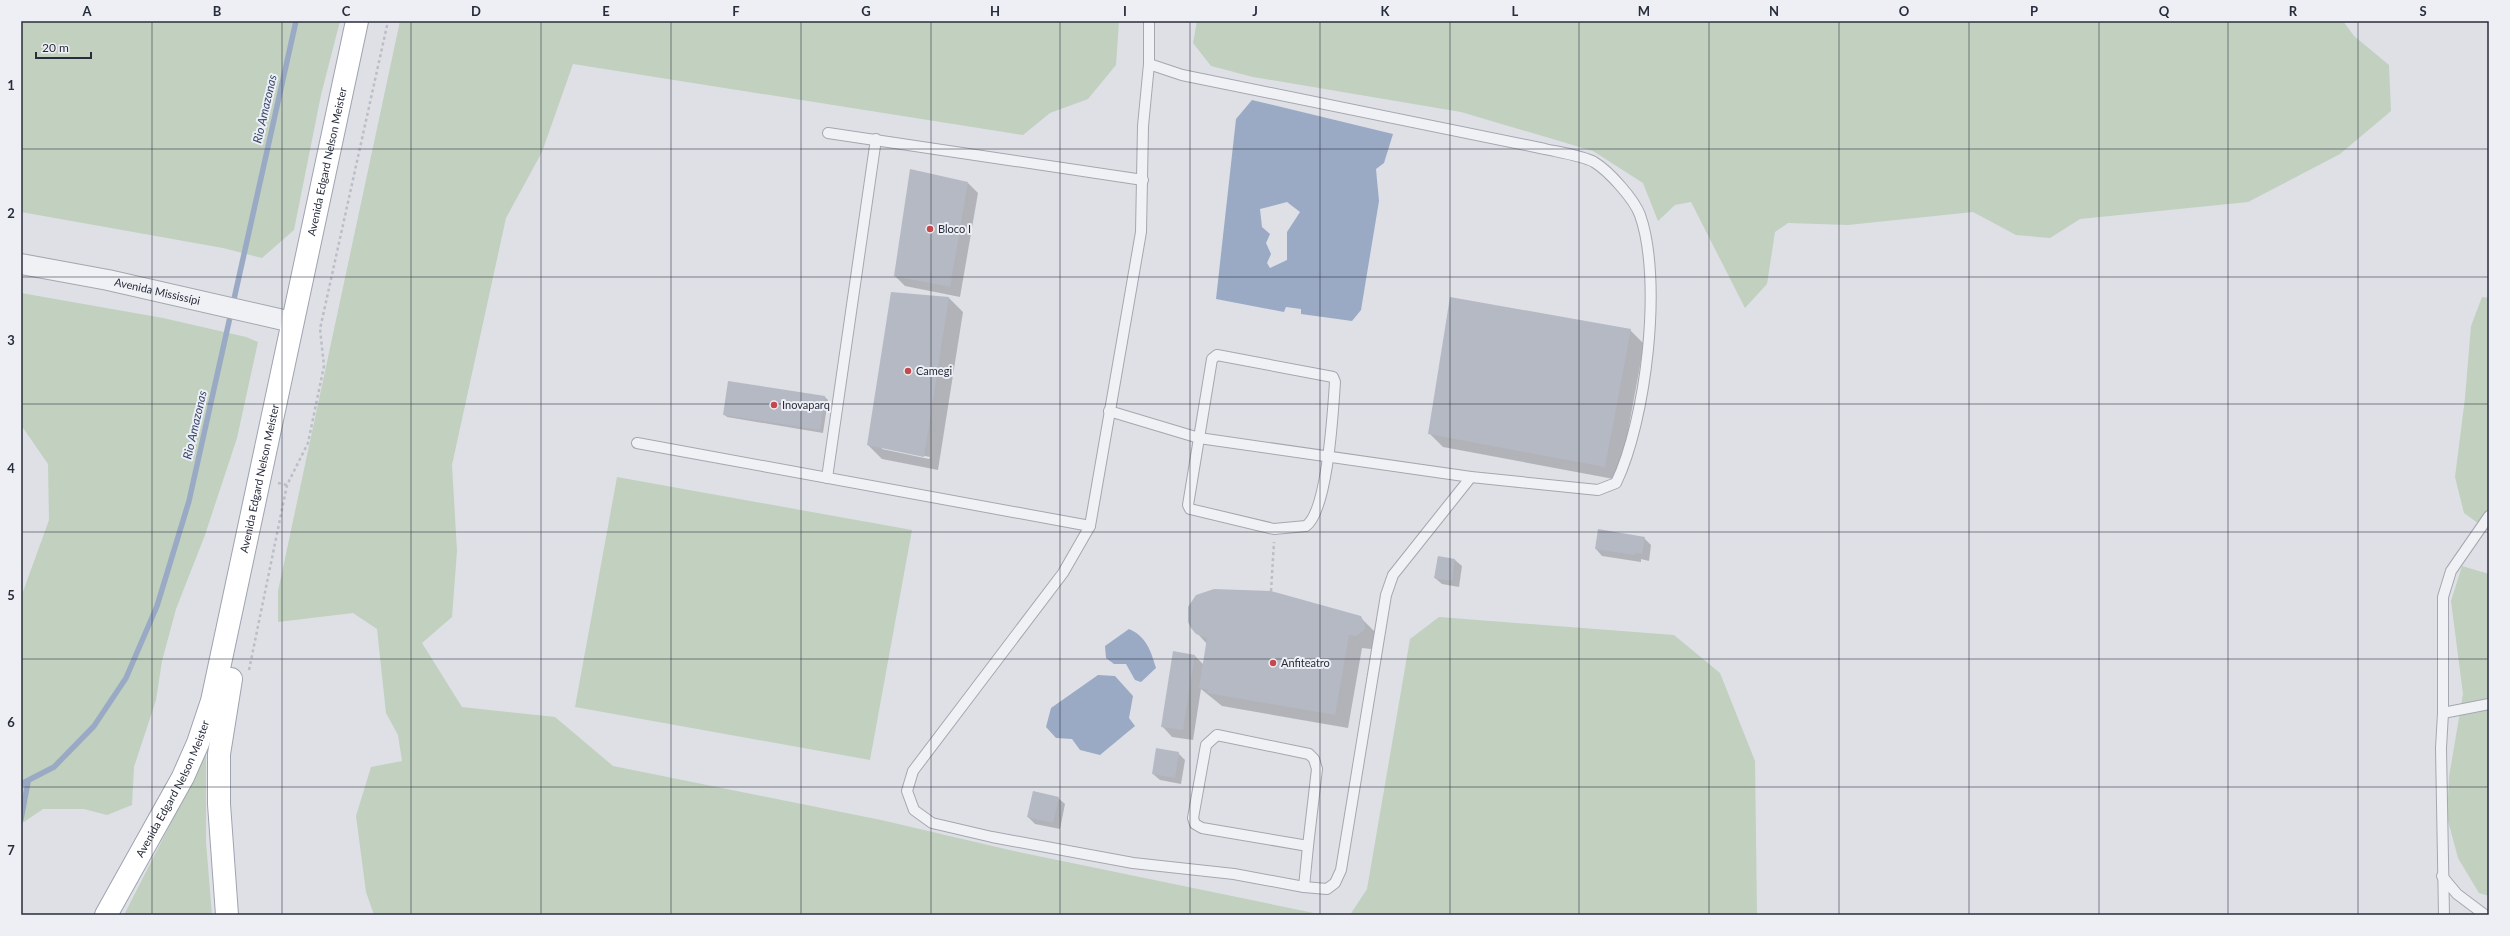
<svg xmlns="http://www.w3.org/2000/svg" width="2510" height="936" viewBox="0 0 2510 936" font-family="Lato,sans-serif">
	<rect width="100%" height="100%" fill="#dee0e6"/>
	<g fill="#c1d0bf">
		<path d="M21,21H340L321,95L294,230L262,258L223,248L21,212Z"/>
		<path d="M400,21H1119L1116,65L1088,99L1050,113L1023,135L573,64L542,152L506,218L452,465L457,551L452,617L422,643L462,707L555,717L613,766L881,820L1014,851L1314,913L1345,915H374L366,892L356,816L371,767L402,761L398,735L386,713L377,629L353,613L278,622V591Z"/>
		<path d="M1197,21H2343L2354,36L2389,65L2391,111L2340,154L2248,202L2080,219L2050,238L2016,235L1973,212L1848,225L1788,223L1775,232L1767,284L1745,308L1691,202L1675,205L1658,221L1643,183L1593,151L1461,112L1253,77L1211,66L1193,43Z"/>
		<path d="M21,293L163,318L246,337L258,342L237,438L205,535L176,609L162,661L156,700L134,767L132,805L107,815L84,809H43L21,824V597L49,520L48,464L21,425Z"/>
		<path d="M2482,297L2489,298V531L2464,513L2455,477L2465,398L2471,326Z"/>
		<path d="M617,477L912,530L870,760L575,707Z"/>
		<path d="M2462,566L2489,574V896L2479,893L2458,858L2447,817L2449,777L2463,694L2451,601Z"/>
		<path d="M1439,617L1674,635L1720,673L1755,761L1757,915H1350L1367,889L1410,639Z"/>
		<path d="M206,754V842L212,915H124Z"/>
	</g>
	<g fill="#9aaac5" fill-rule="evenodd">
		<path d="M1252,100L1393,134L1384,163L1376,169L1379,201L1361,310L1352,321L1301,314V309L1286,307L1284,312L1216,299L1236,119ZM1287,202L1300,212L1287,232V260L1270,268L1267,263L1271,254L1266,243L1270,234L1262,227L1260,209Z"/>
		<path d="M1129,629C1146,636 1151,651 1156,668L1141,682L1135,680L1126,664H1114L1106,658L1105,646Z"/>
		<path d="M1098,675L1115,676L1133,696L1129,718L1135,726L1100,755L1080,750L1072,739L1056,738L1046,727L1051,708Z"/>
	</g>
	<g fill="#0003" fill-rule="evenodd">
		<path d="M968,183L978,193L960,297L905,286L895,276Z"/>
		<path d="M892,293L949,298L963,312L938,470L882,459L868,445ZM882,447L930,457L929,459L882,449Z"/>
		<path d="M1630,330L1644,344L1619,480L1443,447L1429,433Z"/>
		<path d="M729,382L825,397L828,400L823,433L727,417L724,414Z"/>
		<path d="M1644,538L1651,545L1649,561L1641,559V562L1602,556L1596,549Z"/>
		<path d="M1438,557L1455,560L1462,566L1459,587L1442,584L1435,578Z"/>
		<path d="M1360,617L1374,631L1379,639L1378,643L1371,649L1362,648L1348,728L1222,706L1201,689L1193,740L1172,737L1162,726L1195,656L1204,665L1207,644L1197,633Z"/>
		<path d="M1178,753L1185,760L1181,784L1160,780L1153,774Z"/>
		<path d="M1058,798L1065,804L1060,829L1035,824L1028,817Z"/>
	</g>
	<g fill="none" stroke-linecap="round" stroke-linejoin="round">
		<g stroke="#9aaac5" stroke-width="5.5">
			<path d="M21,784L54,767L94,726L126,678L157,606L189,501L296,21"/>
			<path d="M21,819L28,782"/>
		</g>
	</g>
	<g fill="#b5b9c3">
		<path d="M910,169L968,182L950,287L894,276Z"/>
		<path d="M891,292L949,297L924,457L867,445Z"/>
		<path d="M1450,297L1631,329L1605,467L1428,434Z"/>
		<path d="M728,381L825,396L820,430L723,415Z"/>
		<path d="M1598,529L1645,537L1642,554L1635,553L1634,555L1595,549Z"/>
		<path d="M1438,556L1455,559L1452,581L1434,578Z"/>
		<path d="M1214,589L1271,591L1361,616L1365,625V629L1357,636L1349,635L1335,715L1207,693L1208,690L1199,688L1207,638L1196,634L1191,628L1188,622V607L1196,595Z"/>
		<path d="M1173,651L1195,655L1183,730L1161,727Z"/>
		<path d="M1156,748L1179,752L1175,778L1152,774Z"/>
		<path d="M1033,791L1059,797L1053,823L1027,817Z"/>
	</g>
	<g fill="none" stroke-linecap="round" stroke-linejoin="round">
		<g stroke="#a4a7b0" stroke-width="12">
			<g id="service">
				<path d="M1149,21V64L1143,126L1141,232L1090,526L1063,573L913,771L907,791L914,810L932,823L992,837L1133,863L1234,874L1304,887L1308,846"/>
				<path d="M828,133L1143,180"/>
				<path d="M1217,355L1333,377L1335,382C1333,410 1328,510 1306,526L1274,529L1190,509L1188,505L1212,359Z"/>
				<path d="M1109,411L1199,438L1471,477L1598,490L1616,483C1646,421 1663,280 1640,215C1634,199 1609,171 1594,162C1583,156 1558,152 1545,149L1182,75L1149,64"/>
				<path d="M637,443L1090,526"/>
				<path d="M827,478L876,139"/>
				<path d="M2443,713L2489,704"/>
				<path d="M1217,735L1309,754L1314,759L1317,769L1308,846L1202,828L1195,824L1193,818L1206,745Z"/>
				<path d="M2442,876L2457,894L2485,915"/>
				<path d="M1304,887L1327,889L1335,883L1341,870L1386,595L1393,575L1471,477"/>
				<path d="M2444,915L2441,748L2443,713V597L2451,571L2489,516"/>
			</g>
		</g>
		<g stroke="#a4a7b0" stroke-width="22">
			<g id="minor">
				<path id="s1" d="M21,264L108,280L292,322"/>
			</g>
		</g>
		<g stroke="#9ea3b1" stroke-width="24">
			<g id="primary">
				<path id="s2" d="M106,915L183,777L198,743L212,701L357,21"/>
				<path d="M227,915L219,804V754L231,679"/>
			</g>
		</g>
		<g stroke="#bcbec5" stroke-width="2.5" stroke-dasharray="3 3" stroke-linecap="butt">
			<path d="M278,483L287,485"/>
			<path d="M1271,591L1274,542"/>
			<path d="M249,670L287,485L308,443L324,366L320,329L388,21"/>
		</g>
		<use href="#service" stroke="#f0f1f5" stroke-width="10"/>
		<use href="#minor" stroke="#f0f1f5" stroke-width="20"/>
		<use href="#primary" stroke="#fff" stroke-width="22"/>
	</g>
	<path fill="none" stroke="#282d3c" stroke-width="1" stroke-opacity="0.55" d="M152,21V915M282,21V915M411,21V915M541,21V915M671,21V915M801,21V915M931,21V915M1060,21V915M1190,21V915M1320,21V915M1450,21V915M1579,21V915M1709,21V915M1839,21V915M1969,21V915M2099,21V915M2228,21V915M2358,21V915M21,149H2489M21,277H2489M21,404H2489M21,532H2489M21,659H2489M21,787H2489"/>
	<g fill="#c5494c" stroke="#edeff4" stroke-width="1.5">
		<circle cx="930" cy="229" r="4"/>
		<circle cx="908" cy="371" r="4"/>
		<circle cx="774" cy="405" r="4"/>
		<circle cx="1273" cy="663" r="4"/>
	</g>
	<g text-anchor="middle" stroke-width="4" stroke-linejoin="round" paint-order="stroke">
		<g font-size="11" fill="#282d3c" stroke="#edeff4">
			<text dy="4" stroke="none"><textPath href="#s2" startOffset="791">Avenida Edgard Nelson Meister</textPath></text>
			<text dy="4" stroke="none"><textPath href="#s1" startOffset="139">Avenida Mississípi</textPath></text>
			<text dy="4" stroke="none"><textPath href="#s2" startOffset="467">Avenida Edgard Nelson Meister</textPath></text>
			<text dy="4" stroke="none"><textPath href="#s2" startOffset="143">Avenida Edgard Nelson Meister</textPath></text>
		</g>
		<g font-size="11" fill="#282d3c" stroke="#edeff4" text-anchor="start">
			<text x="938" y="233">Bloco I</text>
			<text x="916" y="375">Camegi</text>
			<text x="782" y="409">Inovaparq</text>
			<text x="1281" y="667">Anfiteatro</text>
		</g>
		<g font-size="12" font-style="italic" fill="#35476d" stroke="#edeff4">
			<text transform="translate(265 109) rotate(-77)" y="4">Rio Amazonas</text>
			<text transform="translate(195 425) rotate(-77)" y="4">Rio Amazonas</text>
		</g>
	</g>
	<rect width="2510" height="936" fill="none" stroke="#edeff4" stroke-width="44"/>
	<path d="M36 52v6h55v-6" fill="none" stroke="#282d3c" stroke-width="2"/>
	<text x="42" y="52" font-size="12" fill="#282d3c" stroke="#edeff4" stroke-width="3" paint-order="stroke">20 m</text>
	<rect x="22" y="22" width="2466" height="892" fill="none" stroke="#282d3c" stroke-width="1.5"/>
	<g font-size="13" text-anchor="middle" font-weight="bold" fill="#282d3c">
		<text x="87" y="16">A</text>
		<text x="217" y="16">B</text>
		<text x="346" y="16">C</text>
		<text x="476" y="16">D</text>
		<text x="606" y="16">E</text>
		<text x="736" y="16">F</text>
		<text x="866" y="16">G</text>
		<text x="995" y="16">H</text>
		<text x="1125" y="16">I</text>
		<text x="1255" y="16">J</text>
		<text x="1385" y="16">K</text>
		<text x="1515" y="16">L</text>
		<text x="1644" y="16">M</text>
		<text x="1774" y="16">N</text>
		<text x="1904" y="16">O</text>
		<text x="2034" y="16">P</text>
		<text x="2164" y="16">Q</text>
		<text x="2293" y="16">R</text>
		<text x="2423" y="16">S</text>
		<text x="11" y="90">1</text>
		<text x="11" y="218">2</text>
		<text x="11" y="345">3</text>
		<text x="11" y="473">4</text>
		<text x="11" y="600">5</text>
		<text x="11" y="727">6</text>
		<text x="11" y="855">7</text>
	</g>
</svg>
